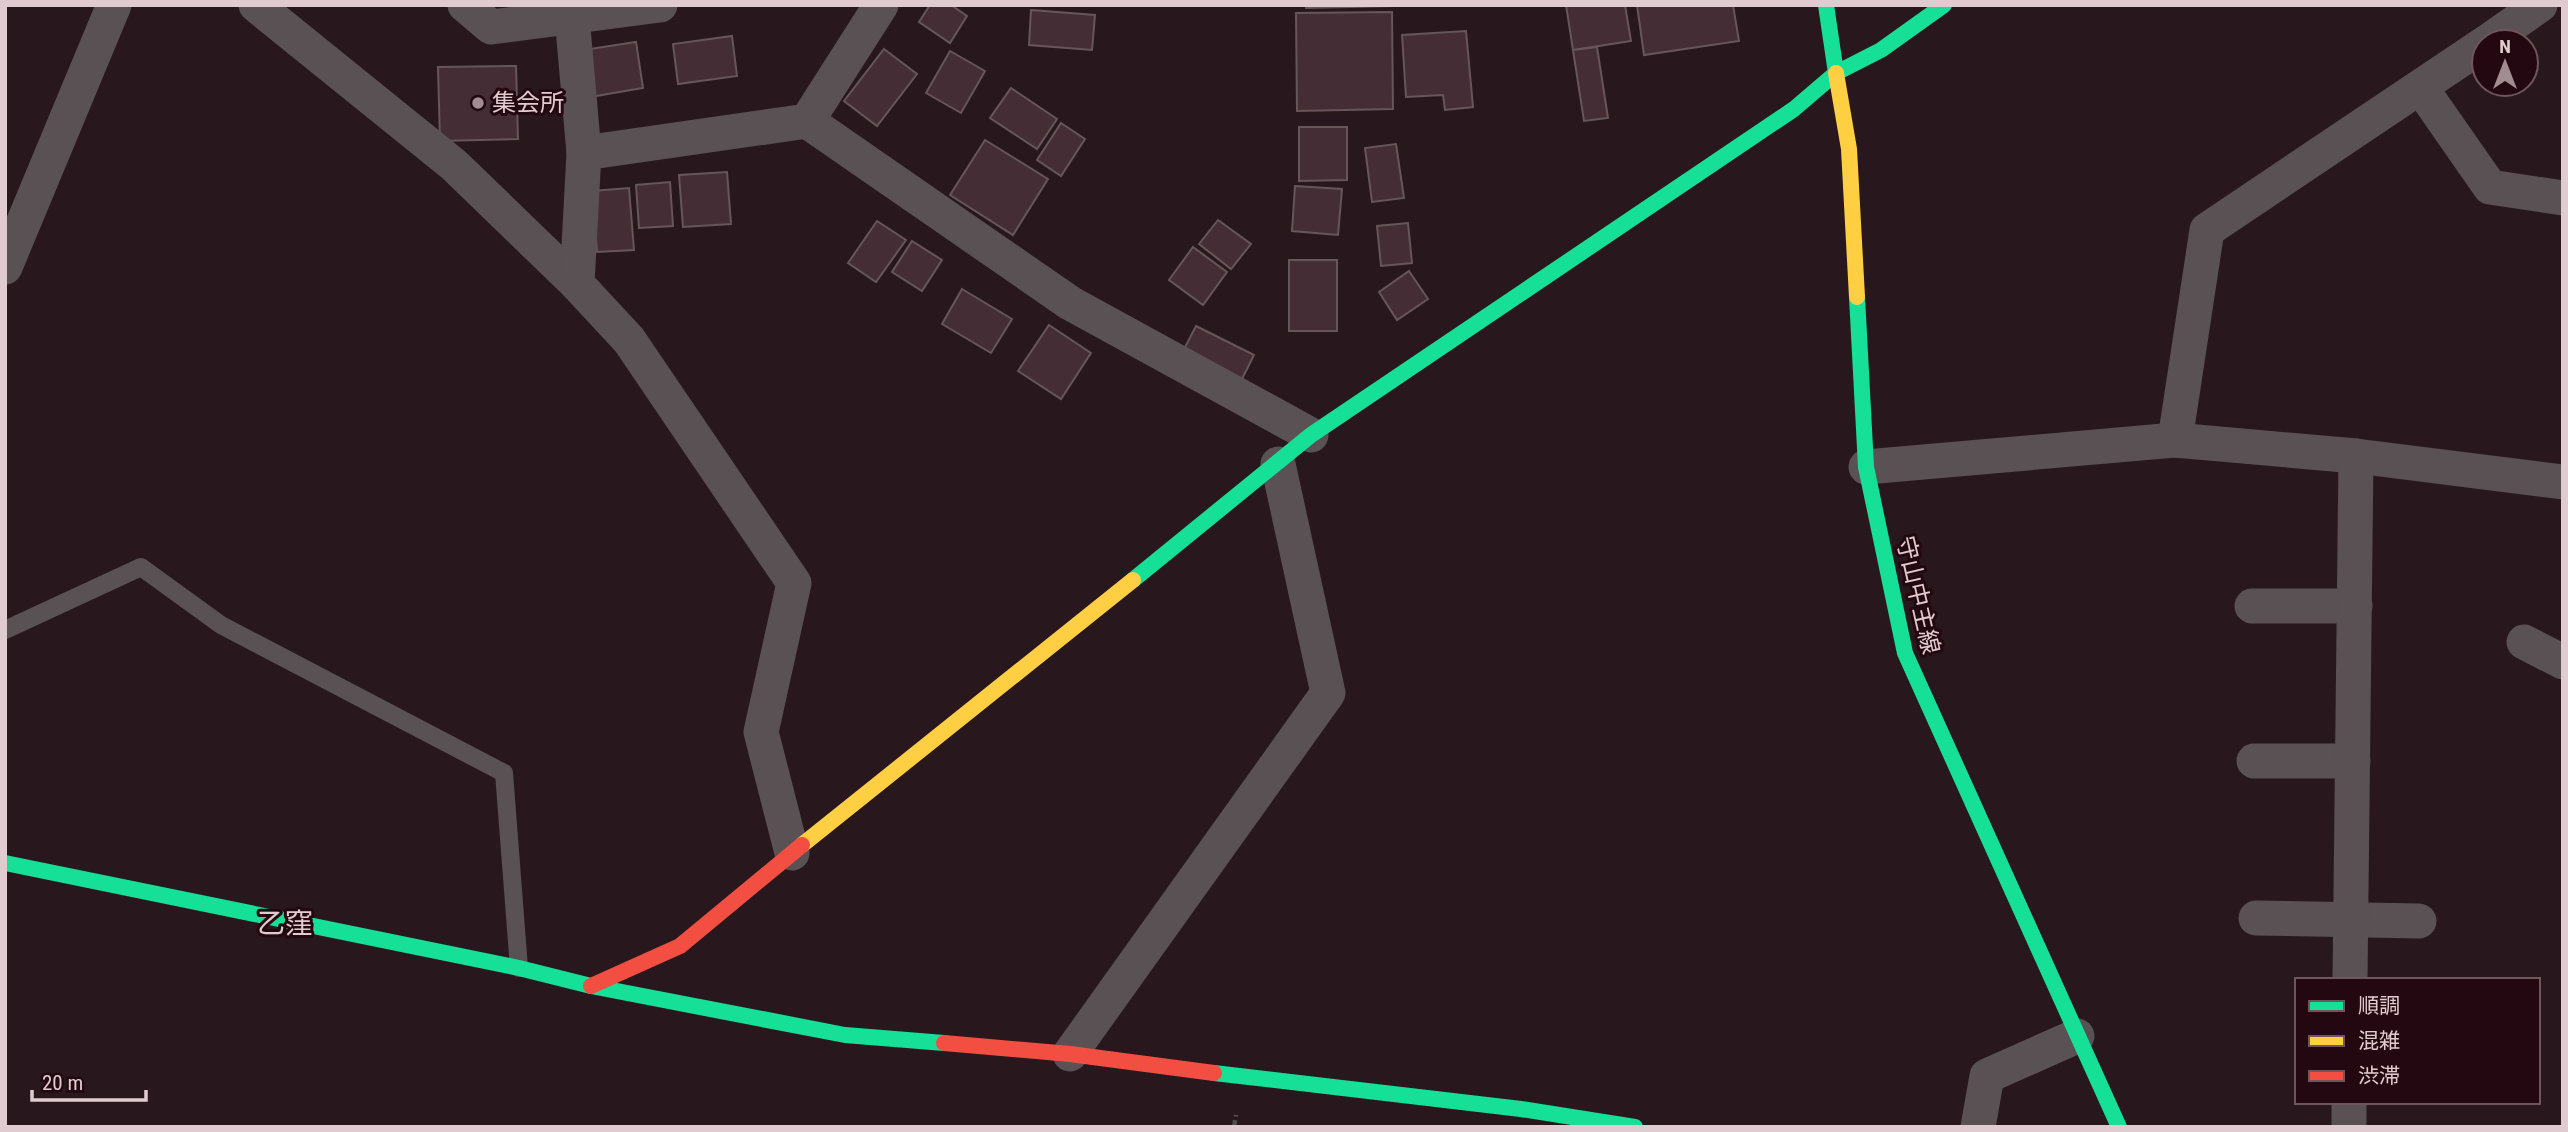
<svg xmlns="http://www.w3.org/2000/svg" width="2568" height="1132" viewBox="0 0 2568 1132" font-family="'Roboto Condensed','Noto Sans JP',sans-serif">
	<rect width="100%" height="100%" fill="#28181d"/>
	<g fill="#452d36" stroke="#65565a" stroke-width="2">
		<path d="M930,5H951L967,16L950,43L919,22Z"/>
		<path d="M1306,5H1395V6L1306,8Z"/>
		<path d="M1566,5H1625L1631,41L1573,50Z"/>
		<path d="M1637,5H1733L1739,41L1644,55Z"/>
		<path d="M1031,10L1095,15L1092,50L1029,45Z"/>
		<path d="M1392,12L1393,109L1297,111L1296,13Z"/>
		<path d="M1466,31L1473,107L1445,110L1443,95L1406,97L1402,35Z"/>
		<path d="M732,36L737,76L678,84L673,44Z"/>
		<path d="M636,42L643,88L590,97L583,50Z"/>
		<path d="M1597,47L1608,118L1584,121L1573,50Z"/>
		<path d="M884,49L917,74L877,126L844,101Z"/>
		<path d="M950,51L985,71L961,113L926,93Z"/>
		<path d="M516,66L518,139L440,141L438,67Z"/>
		<path d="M1011,88L1057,119L1037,149L990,118Z"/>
		<path d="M1061,123L1085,139L1061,176L1037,160Z"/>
		<path d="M1299,127H1347V180L1299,181Z"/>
		<path d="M985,140L1048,179L1013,235L950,195Z"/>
		<path d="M1396,144L1404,198L1372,202L1365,148Z"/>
		<path d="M727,172L731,224L683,227L679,175Z"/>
		<path d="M670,182L673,226L639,228L636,185Z"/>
		<path d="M1295,186L1342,189L1338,235L1292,231Z"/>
		<path d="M629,188L634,250L597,252L592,191Z"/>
		<path d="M1218,220L1251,244L1231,269L1199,244Z"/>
		<path d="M877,221L906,240L876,282L848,263Z"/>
		<path d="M1408,223L1412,263L1381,266L1377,226Z"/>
		<path d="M912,241L942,260L922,291L892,272Z"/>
		<path d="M1193,247L1227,272L1203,305L1169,280Z"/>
		<rect x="1289" y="260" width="48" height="71"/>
		<path d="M1409,271L1428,299L1397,320L1379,292Z"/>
		<path d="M962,289L1012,319L991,353L942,324Z"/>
		<path d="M1049,325L1091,353L1061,399L1018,371Z"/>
		<path d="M1196,326L1254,355L1240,383L1182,353Z"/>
	</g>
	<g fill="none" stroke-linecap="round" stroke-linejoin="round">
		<path stroke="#544b4d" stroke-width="4.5" stroke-dasharray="7 3.5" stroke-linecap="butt" d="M1234,1127L1236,1115"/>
		<path stroke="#595154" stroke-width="18" d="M5,630L141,567L221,625L504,773L519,968"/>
		<g stroke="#595154" stroke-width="35">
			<path d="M256,5L454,165L577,284L629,340L794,583L761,732L792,853"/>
			<path d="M465,5L491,27L660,5"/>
			<path d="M571,5L584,153L577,284"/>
			<path d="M2487,42L2540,5"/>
			<path d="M2421,88L2490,187L2563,198"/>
			<path d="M807,121L881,5"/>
			<path d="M584,153L807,121L1070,303L1311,435"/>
			<path d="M5,267L114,5"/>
			<path d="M2175,440L2207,230L2484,44"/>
			<path d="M1866,467L2175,440L2356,456L2563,482"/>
			<path d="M2252,606H2355"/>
			<path d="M2524,642L2563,662"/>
			<path d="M2254,761H2353"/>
			<path d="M2256,918L2419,921"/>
			<path d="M2350,980L2356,456"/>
			<path d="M1070,1054L1328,693L1278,464"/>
			<path d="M1978,1127L1987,1076L2077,1036"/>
			<path d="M2349,1127V1102"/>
		</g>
		<g stroke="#16e098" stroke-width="16">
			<path d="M1826,5L1836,73L1881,50L1944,5"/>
			<path d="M1857,297L1866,467L1905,653L2119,1127"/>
			<path d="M1133,580L1311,435L1794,109L1836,73"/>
			<path d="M5,863L519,968L591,986L845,1035L944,1043"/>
			<path d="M1214,1073L1521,1109L1635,1127"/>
		</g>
		<g stroke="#ffcf43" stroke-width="16">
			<path d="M1836,73L1849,149L1857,297"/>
			<path d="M802,845L1133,580"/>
		</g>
		<g stroke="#f24e42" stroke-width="16">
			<path d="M591,986L680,946L802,845"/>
			<path d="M944,1043L1070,1054L1214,1073"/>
		</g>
	</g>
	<circle fill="#a08c91" stroke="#240811" stroke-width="2.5" cx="478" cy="103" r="7"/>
	<g text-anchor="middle" stroke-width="6" stroke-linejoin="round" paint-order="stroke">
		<g font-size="24" fill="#e0cbd0" stroke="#240811" text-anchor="start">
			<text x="492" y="111">集会所</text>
		</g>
		<g font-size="24" fill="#e0cbd0" stroke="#240811">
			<text transform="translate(1918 595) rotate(77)" y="8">守山中主線</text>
		</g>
		<g font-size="28" fill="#e0cbd0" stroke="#240811">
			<text x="285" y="933">乙窪</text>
		</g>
	</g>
	<rect width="2568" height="1132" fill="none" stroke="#e0cbd0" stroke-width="14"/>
	<rect x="2295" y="978" width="245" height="126" fill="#240811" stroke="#6f565d" stroke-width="2"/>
	<rect x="2309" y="1001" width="35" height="10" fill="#16e098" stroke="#6f565d" stroke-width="2"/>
	<text x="2358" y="1013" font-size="21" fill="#e0cbd0">順調</text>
	<rect x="2309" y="1036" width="35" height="10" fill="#ffcf43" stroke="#6f565d" stroke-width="2"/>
	<text x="2358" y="1048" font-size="21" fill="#e0cbd0">混雑</text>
	<rect x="2309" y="1071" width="35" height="10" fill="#f24e42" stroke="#6f565d" stroke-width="2"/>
	<text x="2358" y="1083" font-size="21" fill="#e0cbd0">渋滞</text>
	<g transform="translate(2505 63)"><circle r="33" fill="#240811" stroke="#6f565d" stroke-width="2"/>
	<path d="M0-5L12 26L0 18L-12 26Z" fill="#a08c91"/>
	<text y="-10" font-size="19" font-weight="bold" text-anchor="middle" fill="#e0cbd0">N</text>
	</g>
	<path d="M32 1090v10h114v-10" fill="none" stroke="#e0cbd0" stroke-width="3.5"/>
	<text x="42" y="1090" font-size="21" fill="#e0cbd0" stroke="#240811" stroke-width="5" paint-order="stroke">20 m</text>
</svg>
